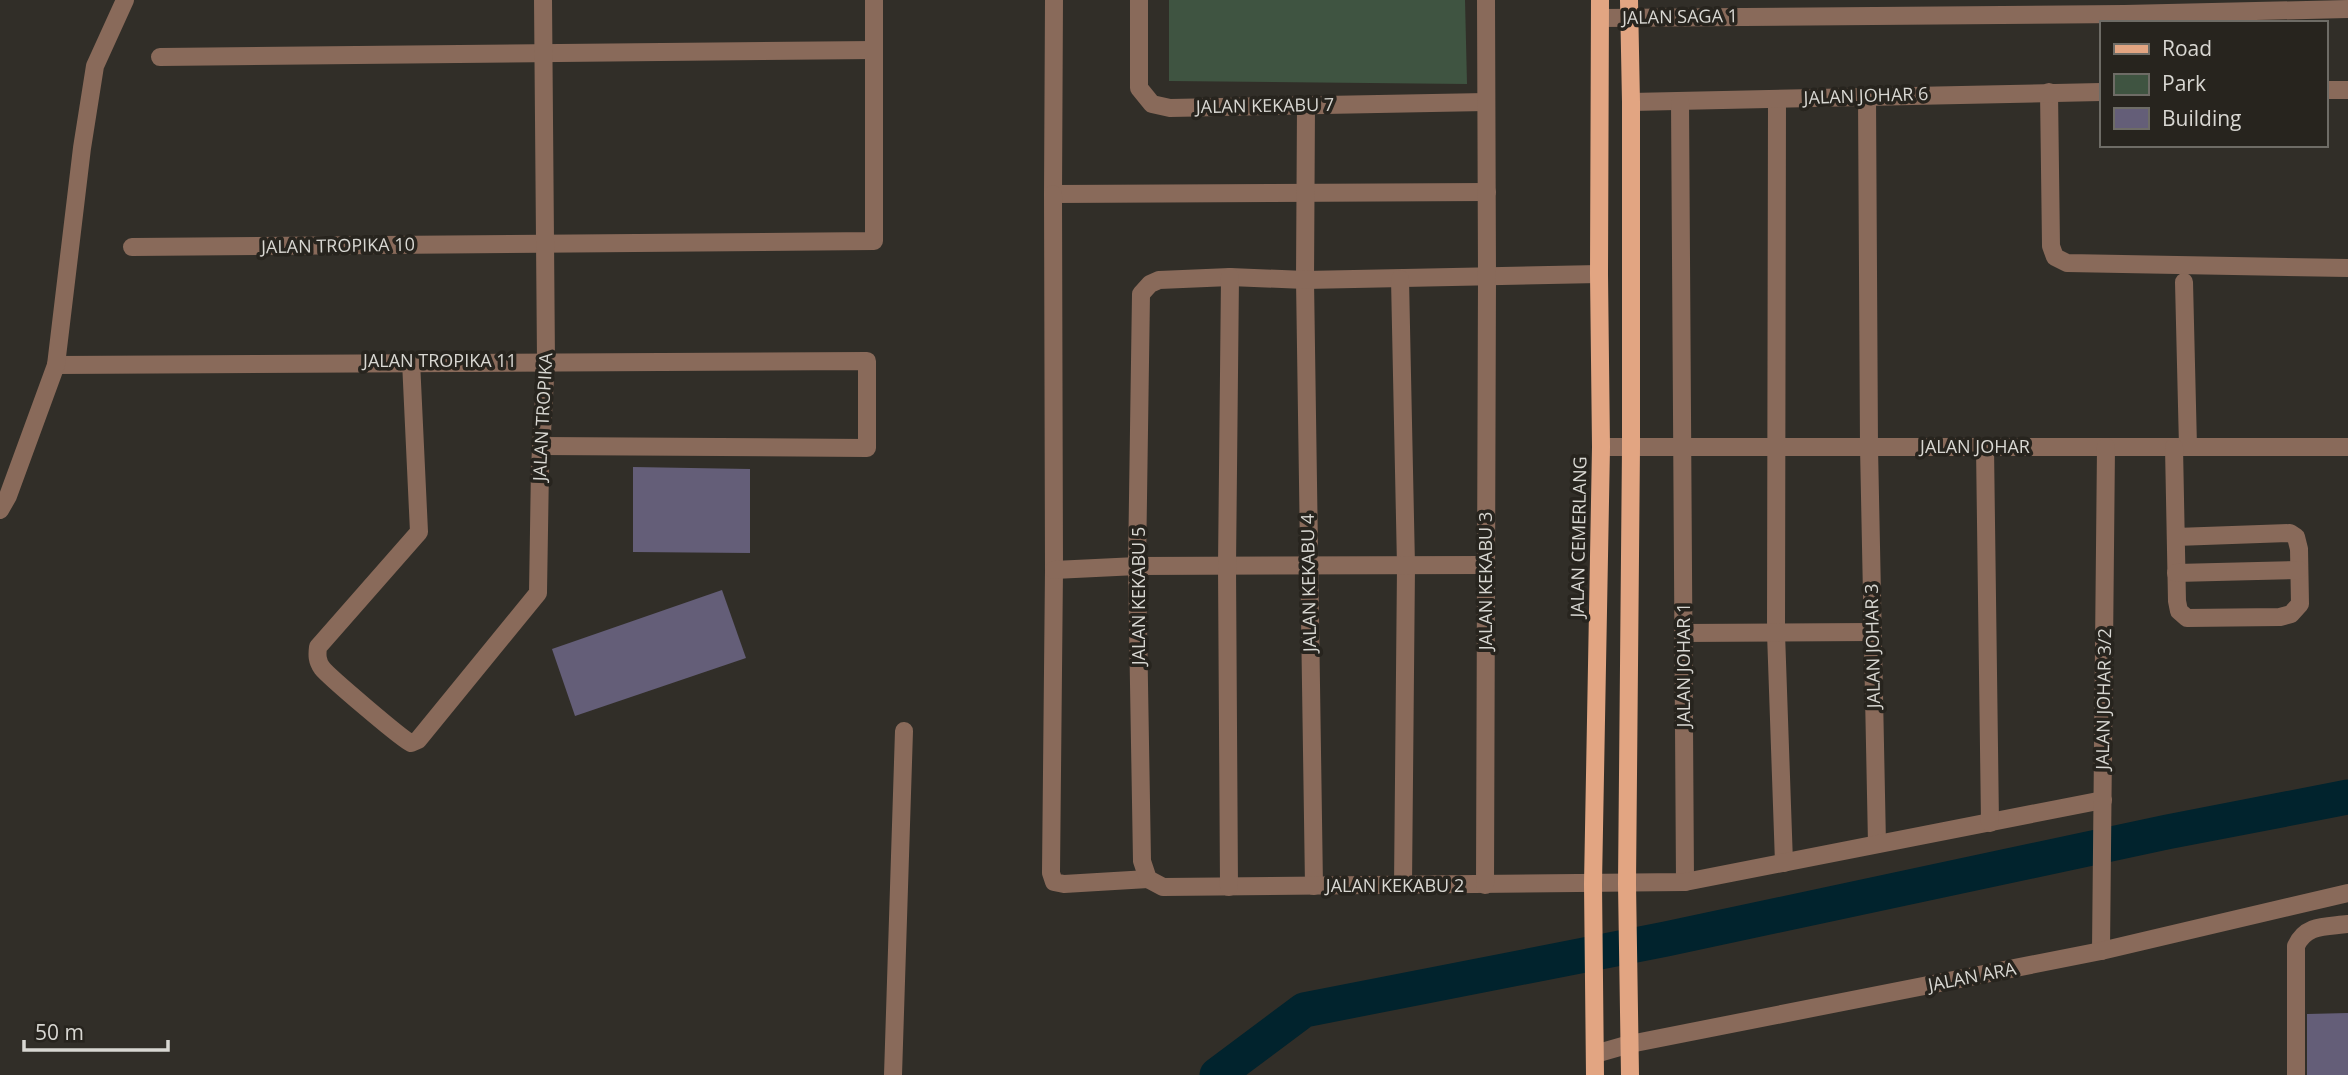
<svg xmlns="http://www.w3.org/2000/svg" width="2348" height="1075" viewBox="0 0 2348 1075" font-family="'Open Sans',sans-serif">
	<rect width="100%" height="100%" fill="#312e28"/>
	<path fill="#3f5441" d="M1169,0H1465L1467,84L1169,81Z"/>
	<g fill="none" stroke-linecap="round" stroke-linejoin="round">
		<path stroke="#01232d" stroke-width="35" d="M1217,1075L1304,1010L1666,939L2167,832L2348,797"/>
	</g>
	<g fill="#645e78">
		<path d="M633,467L750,469V553L633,552Z"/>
		<path d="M722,590L746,658L575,716L552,649Z"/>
		<path d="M2348,1013V1075H2307V1014Z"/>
	</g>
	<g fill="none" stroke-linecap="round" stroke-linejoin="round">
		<g stroke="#896a5a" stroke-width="18">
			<path d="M1054,0L1053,194L1487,192"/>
			<path d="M1139,0V88L1152,104L1170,108L1486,102"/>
			<path d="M1600,18L2124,14L2348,9"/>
			<path d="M160,57L874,50"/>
			<path d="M2325,90H2348"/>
			<path d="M2049,92L2051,246L2055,257L2067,263L2348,268"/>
			<path d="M1867,96L1869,447L1877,844"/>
			<path d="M1777,99L1776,633L1784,863"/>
			<path d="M1631,102L2101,92"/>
			<path d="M1680,102L1685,882"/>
			<path d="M1306,105L1305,280L1314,886"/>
			<path d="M1053,194L1054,570L1051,873L1054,882L1064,884L1148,879"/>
			<path d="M132,247L874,241V0"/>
			<path d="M1599,274L1305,280L1230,277L1159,280L1150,284L1141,294L1137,566L1142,861L1148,879L1163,887L1685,882L2103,800"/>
			<path d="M1400,279L1406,566L1403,886"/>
			<path d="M2184,282L2188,447"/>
			<path d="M411,361L419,532L318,647C317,655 317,661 322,668C328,676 403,740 411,743L418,740L538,593L540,468L546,361L543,0"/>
			<path d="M56,365L867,361V448L541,446"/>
			<path d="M1601,447H2348"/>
			<path d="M1985,447L1990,823"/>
			<path d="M2174,447L2177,601L2179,611L2187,618L2280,617L2291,614L2300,604L2299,549L2296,537L2290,533L2176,537"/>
			<path d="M0,510L8,496L56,365L82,148L95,66L125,0"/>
			<path d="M1054,570L1137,566L1486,565"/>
			<path d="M2176,573L2299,570"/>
			<path d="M1683,633L1872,632"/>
			<path d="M1485,885L1487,277L1486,0"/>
			<path d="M1229,887L1227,566L1230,277"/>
			<path d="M2101,951L2106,447"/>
			<path d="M1595,1054L1630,1044L2101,951L2348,893"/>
			<path d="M893,1075L904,731"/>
			<path d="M2296,1075V946C2306,924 2326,927 2348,924"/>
		</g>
		<g stroke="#e2a582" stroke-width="18">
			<path d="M1629,0L1631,102V447L1627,884L1630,1075"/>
			<path d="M1595,1075L1593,884L1601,447L1599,274L1600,0"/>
		</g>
	</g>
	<g text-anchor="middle" stroke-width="7" stroke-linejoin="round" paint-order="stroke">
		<g font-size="18" fill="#d8d7d2" stroke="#27241e">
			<text transform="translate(1680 17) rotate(-1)" y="6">JALAN SAGA 1</text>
			<text transform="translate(1866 96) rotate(-2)" y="6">JALAN JOHAR 6</text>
			<text transform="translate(1265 106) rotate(-1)" y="6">JALAN KEKABU 7</text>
			<text transform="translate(338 246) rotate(-1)" y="6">JALAN TROPIKA 10</text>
			<text x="440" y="367">JALAN TROPIKA 11</text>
			<text transform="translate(543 417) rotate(-87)" y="6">JALAN TROPIKA</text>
			<text x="1975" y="453">JALAN JOHAR</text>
			<text transform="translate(1579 537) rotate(-89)" y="6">JALAN CEMERLANG</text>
			<text transform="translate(1486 581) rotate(-90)" y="6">JALAN KEKABU 3</text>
			<text transform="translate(1309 583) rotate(-91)" y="6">JALAN KEKABU 4</text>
			<text transform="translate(1139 596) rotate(-90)" y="6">JALAN KEKABU 5</text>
			<text transform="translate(1873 646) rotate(-91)" y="6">JALAN JOHAR 3</text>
			<text transform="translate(1684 665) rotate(-90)" y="6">JALAN JOHAR 1</text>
			<text transform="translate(2104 699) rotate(-89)" y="6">JALAN JOHAR 3/2</text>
			<text x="1395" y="892">JALAN KEKABU 2</text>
			<text transform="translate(1972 977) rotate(-11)" y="6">JALAN ARA</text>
		</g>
	</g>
	<rect x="2100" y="21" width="228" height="126" fill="#27241e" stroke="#6e6c66" stroke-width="2"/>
	<rect x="2114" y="44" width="35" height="10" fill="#e2a582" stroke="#6e6c66" stroke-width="2"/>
	<text x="2162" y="56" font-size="21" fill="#d8d7d2">Road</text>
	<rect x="2114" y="74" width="35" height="21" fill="#3f5441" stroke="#6e6c66" stroke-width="2"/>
	<text x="2162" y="91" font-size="21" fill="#d8d7d2">Park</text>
	<rect x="2114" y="108" width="35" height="21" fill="#645e78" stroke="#6e6c66" stroke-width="2"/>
	<text x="2162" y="126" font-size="21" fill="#d8d7d2">Building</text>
	<path d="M24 1040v10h144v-10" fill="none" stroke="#d8d7d2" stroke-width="3.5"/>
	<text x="35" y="1040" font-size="21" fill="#d8d7d2" stroke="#27241e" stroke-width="5" paint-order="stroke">50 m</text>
</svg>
